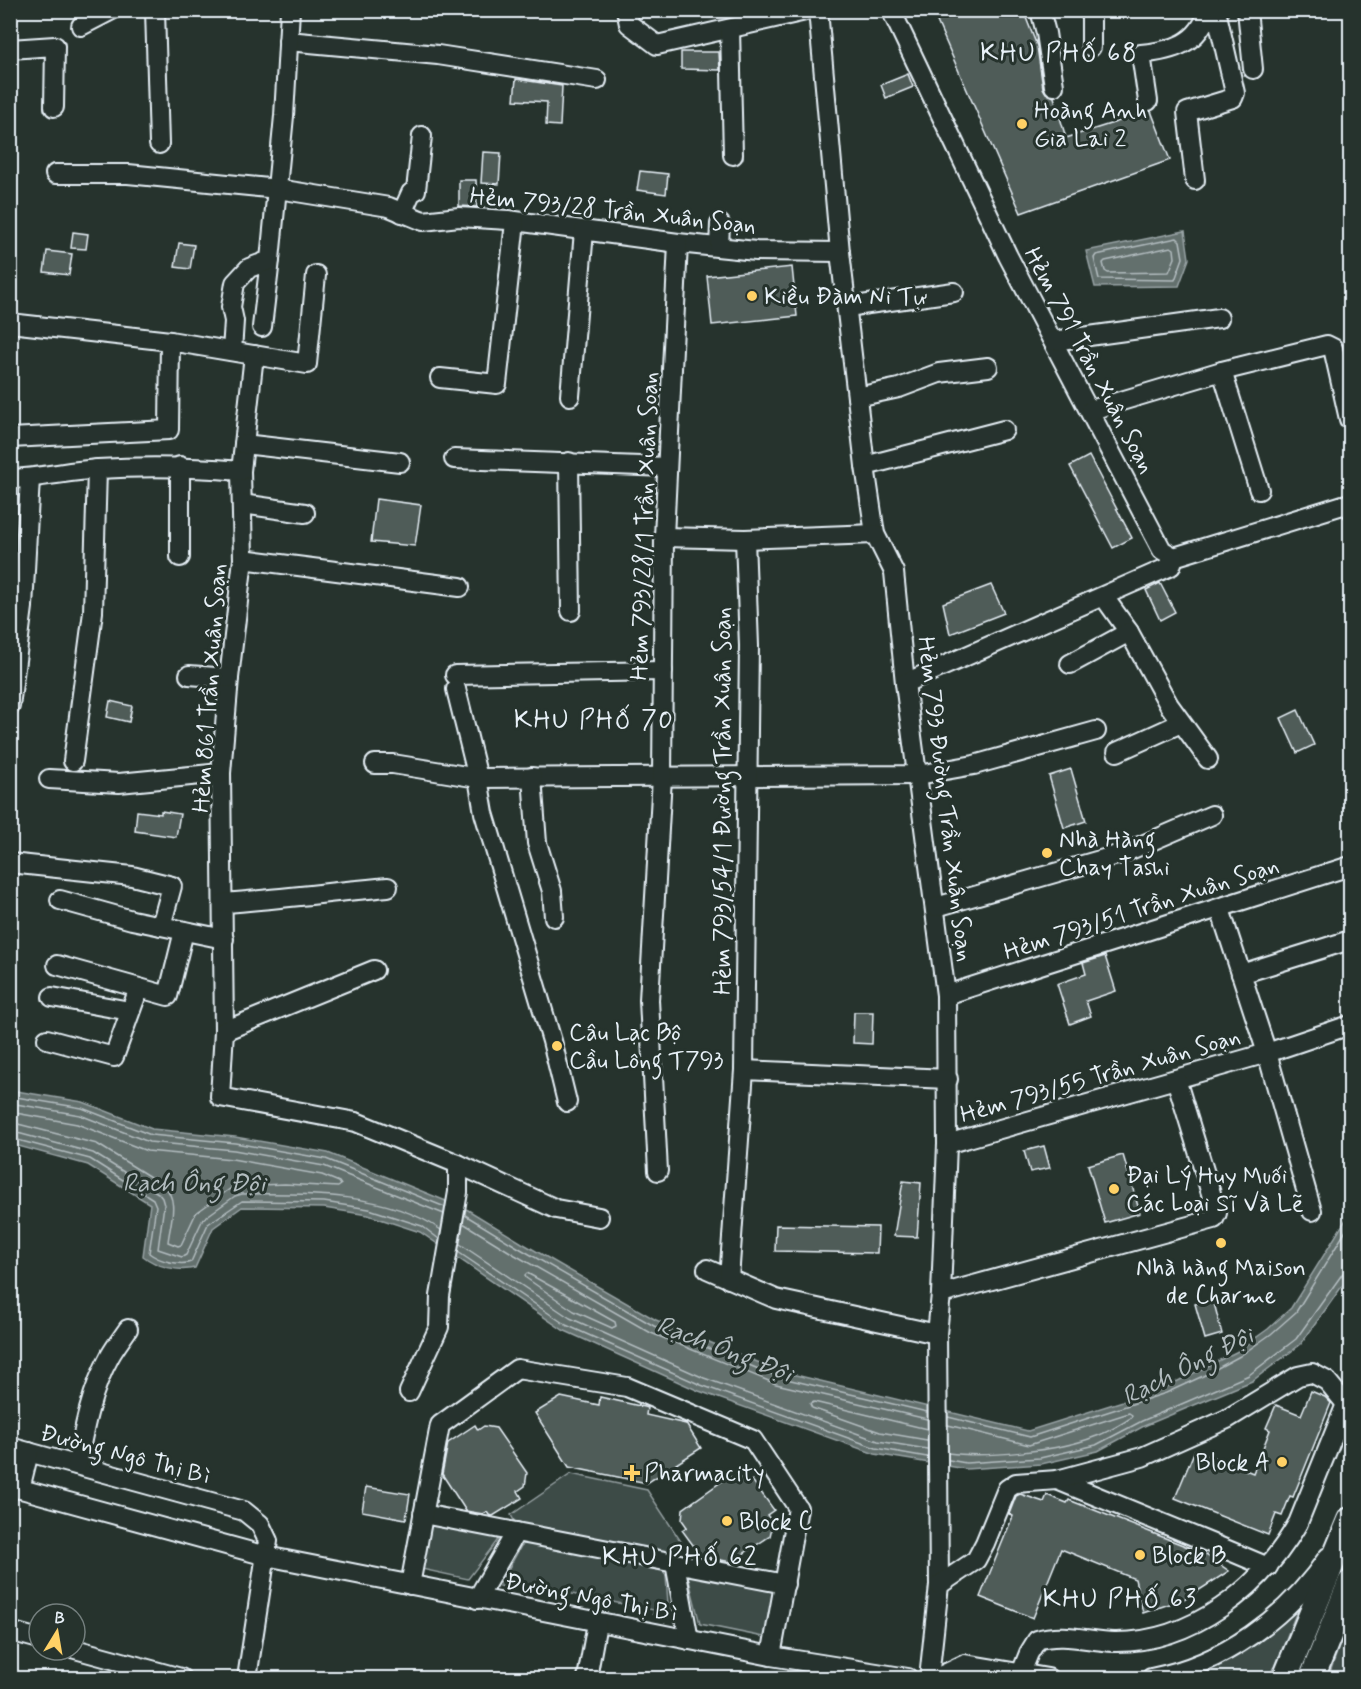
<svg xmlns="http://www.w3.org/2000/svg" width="1361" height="1689" viewBox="0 0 1361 1689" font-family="Mynerve,sans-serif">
	<rect width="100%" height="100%" fill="#26332d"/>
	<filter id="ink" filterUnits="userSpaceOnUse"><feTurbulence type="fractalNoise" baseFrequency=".0167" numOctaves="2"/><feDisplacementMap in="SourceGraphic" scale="12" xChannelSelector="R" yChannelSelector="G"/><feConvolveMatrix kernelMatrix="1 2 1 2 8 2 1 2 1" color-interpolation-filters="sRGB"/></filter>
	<g filter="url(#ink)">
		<g fill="#3e4b47" stroke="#939ea0" stroke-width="1.5">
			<path d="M571,1474L647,1490L684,1546L671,1556L517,1526L511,1515Z"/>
			<path d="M428,1523L498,1537L497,1541L468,1579L417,1568Z"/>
			<path d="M527,1542L662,1569L666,1576L669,1617L653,1614L654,1610L515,1583L514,1588L499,1586L521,1546Z"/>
			<path d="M690,1573L774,1590L776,1594L769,1638L700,1624L688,1576Z"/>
			<path d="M1297,1611L1275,1667L1266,1678H1189L1233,1658L1266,1635Z"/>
			<path d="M1350,1615V1678H1328Z"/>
		</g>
		<g fill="#636f6d" stroke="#98a3a5" stroke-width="1.5">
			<path d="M1185,231L1189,259L1179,286L1095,287L1086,251Z"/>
			<path d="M10,1090L83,1102L152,1129L235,1137L328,1153L468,1210L522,1243L656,1320L779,1371L1028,1431L1164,1388L1236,1352L1268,1329L1291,1308L1350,1213V1272L1345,1282L1301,1344L1252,1381L1144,1426L1098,1451L1041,1464L966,1469L875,1454L699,1391L563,1330L420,1232L368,1215L324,1208L242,1207L213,1228L195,1268C178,1272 157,1267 143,1256L150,1204L88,1165L11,1144Z"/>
		</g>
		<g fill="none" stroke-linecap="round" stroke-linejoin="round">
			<g stroke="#b3bdc0" stroke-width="1.5">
				<path d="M1177,238L1180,241L1183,258L1175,280L1099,279L1094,258L1096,255Z"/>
				<path d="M1171,247L1174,249L1175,258L1169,272L1108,273L1105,271L1103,263L1105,261Z"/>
				<path d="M10,1096L82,1108L151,1135L235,1143L326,1159L445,1207"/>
				<path d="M10,1103L80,1115L149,1142L234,1150L324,1166L444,1214"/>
				<path d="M10,1112L77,1124L147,1151L232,1159L322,1175L339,1182L341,1185L338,1187L285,1184L234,1186L196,1213L181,1245L178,1246L168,1242C170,1223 180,1200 163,1185L97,1144L10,1122"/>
				<path d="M10,1131L93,1153L158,1193L162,1198L164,1205L158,1249L182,1257L186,1255L203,1219L235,1196L242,1194C305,1193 387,1192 441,1230"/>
				<path d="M10,1138L90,1159L153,1199L156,1206L149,1253C159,1261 180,1266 191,1262L208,1224L242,1201L324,1202L369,1209L422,1226L439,1239"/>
				<path d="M465,1215L519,1248L654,1326L778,1377L927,1412"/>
				<path d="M463,1223L515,1255L651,1333L776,1384L927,1419"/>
				<path d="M460,1244L570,1318L704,1378L878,1441L927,1449"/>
				<path d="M458,1252L566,1325L701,1385L876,1448L927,1457"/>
				<path d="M527,1273L615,1322L616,1326L612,1328L574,1311L526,1278L525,1275Z"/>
				<path d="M948,1417L1030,1437L1166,1393L1203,1376L1240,1356L1271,1334L1296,1312L1350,1224"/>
				<path d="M948,1425L1029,1445L1129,1413L1132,1415L1131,1418C1119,1425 1107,1433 1094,1437C1059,1451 985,1458 948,1453"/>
				<path d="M927,1429L814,1402L810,1404L812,1408L880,1432L927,1440"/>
				<path d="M949,1460L966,1463L1040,1458L1096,1445L1142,1421L1249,1375L1296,1339L1343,1273L1350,1271"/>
			</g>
		</g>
		<g fill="#505c59" stroke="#e8f1f8" stroke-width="1.5">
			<path d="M932,10H1023L1037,46L1043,88L1046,93L1054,97L1066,138L1151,111L1170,160L1021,213Z"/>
			<path d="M681,52H719L720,70L681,69Z"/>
			<path d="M908,74L913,87L886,98L881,85Z"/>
			<path d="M516,79L562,86L560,126L546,125L547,102L514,100Z"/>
			<path d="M483,152L501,153L499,184L481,183Z"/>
			<path d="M640,171L668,174L666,194L637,190Z"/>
			<path d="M459,180H476L477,207L459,206Z"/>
			<path d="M73,232L88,234L86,249L71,248Z"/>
			<path d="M179,243L194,245L190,269L175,267Z"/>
			<path d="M47,251L72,254L69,275L44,272Z"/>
			<path d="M792,267L797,316L712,325L707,276Z"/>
			<path d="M1089,456L1132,538L1113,548L1070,466Z"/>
			<path d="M376,499L421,505L415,546L371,542Z"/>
			<path d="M1160,583L1175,612L1160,620L1146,590Z"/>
			<path d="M991,585L1004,613L950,634L943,603Z"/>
			<path d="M110,701L132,706L129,722L107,717Z"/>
			<path d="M1298,710L1314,745L1297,753L1281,718Z"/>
			<path d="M1071,769L1086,821L1064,828L1049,776Z"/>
			<path d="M137,811L161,814V811L180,814L176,837L135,831Z"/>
			<path d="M1105,956L1116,991L1086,1001L1091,1016L1070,1024L1057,984L1086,974L1083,963Z"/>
			<path d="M854,1012H873L872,1044L853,1043Z"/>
			<path d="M1044,1146L1050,1168L1030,1172L1024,1151Z"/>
			<path d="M1123,1155L1140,1213L1105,1223L1088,1165Z"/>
			<path d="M903,1181L921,1183L917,1237L894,1236Z"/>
			<path d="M776,1225L878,1227L877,1253L775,1251Z"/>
			<path d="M1213,1299L1222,1334L1205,1339L1195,1304Z"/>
			<path d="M1311,1391L1325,1397L1331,1403L1293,1497L1290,1496L1282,1516L1276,1514L1268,1535L1175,1498L1195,1450L1253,1473L1270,1430L1266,1428L1276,1405L1301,1415Z"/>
			<path d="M561,1397L599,1405L600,1397L644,1407L647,1408L646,1415L686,1424L701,1448L647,1483L569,1467L535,1413Z"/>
			<path d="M475,1425L478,1430L484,1426L496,1428L527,1473L525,1486L518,1491L522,1498L493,1516L489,1515L487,1512L483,1514L466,1511L442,1474L448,1443Z"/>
			<path d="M728,1477L741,1478L746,1485L752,1480L774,1510L767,1515L773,1523L770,1536L731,1562L701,1556L682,1530L687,1527L682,1520L683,1509Z"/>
			<path d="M366,1487L410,1494L406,1519L362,1511Z"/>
			<path d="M1020,1494L1044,1502L1047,1495L1067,1503L1069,1500L1203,1553L1229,1571L1187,1598L1143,1613L1135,1579L1061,1549L1033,1618L980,1597L1013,1516L1009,1514L1016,1496Z"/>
		</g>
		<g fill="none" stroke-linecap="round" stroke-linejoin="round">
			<g stroke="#e8f1f8" stroke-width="22">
				<g id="minor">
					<path d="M155,10L159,144"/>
					<path d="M626,10L629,24L657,45L810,10"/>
					<path d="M818,10L840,252L865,466L875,534L894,572L905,683L946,995L947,1144L941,1294L937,1334L939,1585L929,1678"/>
					<path d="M891,10L1008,256L1162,550L1174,557L1346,504L1350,509"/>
					<path d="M1040,10L1046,33L1054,86"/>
					<path d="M1247,10L1253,69"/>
					<path d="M81,26L112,10"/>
					<path d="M730,29L733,155"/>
					<path d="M288,41L438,55L597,80"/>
					<path d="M1091,47V10"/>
					<path d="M10,49L55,46L54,107"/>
					<path d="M1148,101L1141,54C1171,51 1200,44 1208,10"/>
					<path d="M55,174H128L278,189L389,207L423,221L459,217L508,220L678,243L756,251L840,252"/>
					<path d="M1195,180L1187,112L1233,98L1235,93L1216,10"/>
					<path d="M402,213L411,193L416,190L422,136"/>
					<path d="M719,247L720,224"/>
					<path d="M847,307L954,292"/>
					<path d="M10,323L170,341L307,364L316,275"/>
					<path d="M262,327L270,260"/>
					<path d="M1053,341L1219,318"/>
					<path d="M232,351L234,321L231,307L235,283L249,268L270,260L284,116L290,10"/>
					<path d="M254,355L241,471L243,559L229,678L221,773L224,1031L220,1097L356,1122L458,1164L556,1209L599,1217"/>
					<path d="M1222,371L1259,490"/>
					<path d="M440,378L497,384L515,222"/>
					<path d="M570,396L584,231"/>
					<path d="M857,397L899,388L939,373L988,367"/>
					<path d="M1091,410L1222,371L1327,345L1333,348L1349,419"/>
					<path d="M10,438L169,430L170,341"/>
					<path d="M244,444L400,462"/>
					<path d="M454,459L667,467"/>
					<path d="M569,462L571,611"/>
					<path d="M180,466V557"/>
					<path d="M865,466L1004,430"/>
					<path d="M10,479C40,478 68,471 98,469C146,466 193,467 241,471"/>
					<path d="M242,504L305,513"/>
					<path d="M664,537L745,539L875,534"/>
					<path d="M243,559L460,587"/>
					<path d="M1104,597L1129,632L1169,705L1208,759"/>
					<path d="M1070,664L1129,632"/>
					<path d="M189,675L229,678"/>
					<path d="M455,675L663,671"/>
					<path d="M905,683L1171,566L1174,557"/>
					<path d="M456,689L478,778L484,813L552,1041L567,1102"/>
					<path d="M10,706L23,607L30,478"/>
					<path d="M1117,752L1181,723"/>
					<path d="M73,761L93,612L97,469"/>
					<path d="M375,764H393L478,778L918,775L974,765L1096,731"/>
					<path d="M532,777L537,843L552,891L554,917"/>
					<path d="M49,779L119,783L221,773"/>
					<path d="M10,863L132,876L172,886L161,926"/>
					<path d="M60,900L132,920L224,939"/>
					<path d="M224,903C279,899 333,892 388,887"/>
					<path d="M936,907L1121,854L1212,815"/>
					<path d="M1220,909L1267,1053L1312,1211"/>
					<path d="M57,965L168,996L184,931"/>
					<path d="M1241,974L1350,940"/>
					<path d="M946,995L1350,866"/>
					<path d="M52,997L130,1011"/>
					<path d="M224,1031L374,970"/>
					<path d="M47,1039L114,1057L139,988"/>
					<path d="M744,1070L948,1079"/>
					<path d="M947,1144L1267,1053L1350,1025"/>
					<path d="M658,1171L649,1000L662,777L664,537L678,243"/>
					<path d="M707,1269L776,1299L937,1334"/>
					<path d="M729,1279L744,1070L749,646L745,539"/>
					<path d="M941,1294L1214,1219L1217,1213L1176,1079"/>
					<path d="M409,1392L439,1327L440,1296L458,1192V1164"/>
					<path d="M10,1447L244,1511L260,1524L268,1541L247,1678"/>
					<path d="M77,1465C84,1428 91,1390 110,1356C115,1347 122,1338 128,1329"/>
					<path d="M1057,1480L1213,1544"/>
					<path d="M10,1486L266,1556L771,1656L908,1678"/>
					<path d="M20,1489L29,1452"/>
					<path d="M423,1514L516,1532"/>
					<path d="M1218,1546L1268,1567"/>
					<path d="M675,1563L785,1584"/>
					<path d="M410,1585L440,1425L517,1369L627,1387L753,1440L798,1508L771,1656"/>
					<path d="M939,1585L976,1560L985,1543L1007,1489L1016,1483L1057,1480L1142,1457L1227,1419L1298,1376L1312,1373L1327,1381L1346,1404"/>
					<path d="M477,1599L516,1532L675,1563L689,1640"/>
					<path d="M10,1631L39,1639"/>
					<path d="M75,1649L181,1678"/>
					<path d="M1021,1673L1029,1653L1037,1640C1062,1632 1088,1641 1114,1642C1192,1643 1261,1588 1298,1523L1346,1404L1350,1407"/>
					<path d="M587,1678L597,1623"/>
					<path d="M936,1678L965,1664L1048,1678"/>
					<path d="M1151,1678C1222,1665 1288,1617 1328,1557"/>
				</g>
			</g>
			<g stroke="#e8f1f8" stroke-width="28">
				<g id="major">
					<path d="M1285,1678L1350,1520"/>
					<path d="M1312,1678L1350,1583"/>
				</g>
			</g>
			<use href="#minor" stroke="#26332d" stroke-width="18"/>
			<use href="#major" stroke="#26332d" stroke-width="24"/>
		</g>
	</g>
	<g fill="#ffd166" stroke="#26332d" stroke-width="2">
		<circle cx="1022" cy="124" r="6"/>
		<circle cx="752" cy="296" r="6"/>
		<circle cx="1047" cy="853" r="6"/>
		<circle cx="557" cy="1046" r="6"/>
		<circle cx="1114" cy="1189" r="6"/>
		<circle cx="1221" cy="1243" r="6"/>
		<circle cx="1282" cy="1462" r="6"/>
		<path d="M629 1464h6v6h6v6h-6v6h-6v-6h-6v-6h6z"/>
		<circle cx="727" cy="1521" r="6"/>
		<circle cx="1140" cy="1555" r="6"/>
	</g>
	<g text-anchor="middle" stroke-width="6" stroke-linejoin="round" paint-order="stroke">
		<g font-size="24" fill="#e8f1f8" stroke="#26332d" text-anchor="start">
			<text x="1034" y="118">Hoàng Anh<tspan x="1034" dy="28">Gia Lai 2</tspan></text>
			<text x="764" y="304">Kiều Đàm Ni Tự</text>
			<text x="1059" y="847">Nhà Hàng<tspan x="1059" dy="28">Chay Tashi</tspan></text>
			<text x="569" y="1040">Câu Lạc Bộ<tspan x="569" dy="28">Cầu Lông T793</tspan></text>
			<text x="1126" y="1183">Đại Lý Huy Muối<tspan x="1126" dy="28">Các Loại Sĩ Và Lẽ</tspan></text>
			<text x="1221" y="1275" text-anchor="middle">Nhà hàng Maison<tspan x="1221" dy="28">de Charme</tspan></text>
			<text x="1270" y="1470" text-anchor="end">Block A</text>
			<text x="644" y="1481">Pharmacity</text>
			<text x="739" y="1529">Block C</text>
			<text x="1152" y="1563">Block B</text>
		</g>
		<g font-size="24" fill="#e8f1f8" stroke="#26332d">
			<text transform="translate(613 210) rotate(6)" y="8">Hẻm 793/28 Trần Xuân Soạn</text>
			<text transform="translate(1090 360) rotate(62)" y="8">Hẻm 791 Trần Xuân Soạn</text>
			<text transform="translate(644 526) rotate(-88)" y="8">Hẻm 793/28/1 Trần Xuân Soạn</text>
			<text transform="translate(209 688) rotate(-86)" y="8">Hẻm 861 Trần Xuân Soạn</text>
			<text transform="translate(946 799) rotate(83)" y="8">Hẻm 793 Đường Trần Xuân Soạn</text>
			<text transform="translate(722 801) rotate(-90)" y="8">Hẻm 793/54/1 Đường Trần Xuân Soạn</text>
			<text transform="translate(1141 908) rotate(-18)" y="8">Hẻm 793/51 Trần Xuân Soạn</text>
			<text transform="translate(1100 1075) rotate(-16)" y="8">Hẻm 793/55 Trần Xuân Soạn</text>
			<text transform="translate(125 1454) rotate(15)" y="8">Đường Ngô Thị Bì</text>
			<text transform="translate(591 1597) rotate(11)" y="8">Đường Ngô Thị Bì</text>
		</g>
		<g font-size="26" letter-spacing="1.5" fill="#e8f1f8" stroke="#26332d">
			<text x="1059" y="61">KHU PHỐ 68</text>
			<text x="594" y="728">KHU PHỐ 70</text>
			<text x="680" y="1565">KHU PHỐ 62</text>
			<text x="1120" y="1607">KHU PHỐ 63</text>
		</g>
		<g font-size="26" font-style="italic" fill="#b3bdc0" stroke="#26332d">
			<text x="194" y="1191">Rạch Ông Đội</text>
			<text transform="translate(725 1348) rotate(21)" y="9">Rạch Ông Đội</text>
			<text transform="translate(1187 1365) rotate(-27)" y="9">Rạch Ông Đội</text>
		</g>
	</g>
	<rect width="1361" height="1689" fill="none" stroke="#26332d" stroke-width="36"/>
	<rect x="18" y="18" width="1325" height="1653" fill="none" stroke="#e8f1f8" stroke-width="2" filter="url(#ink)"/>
	<g transform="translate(57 1632) rotate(11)"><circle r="28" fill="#26332d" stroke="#747f7e" stroke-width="1.5"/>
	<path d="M0-4.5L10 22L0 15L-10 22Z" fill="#ffd166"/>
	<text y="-9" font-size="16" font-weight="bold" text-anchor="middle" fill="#e8f1f8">B</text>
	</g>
</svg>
